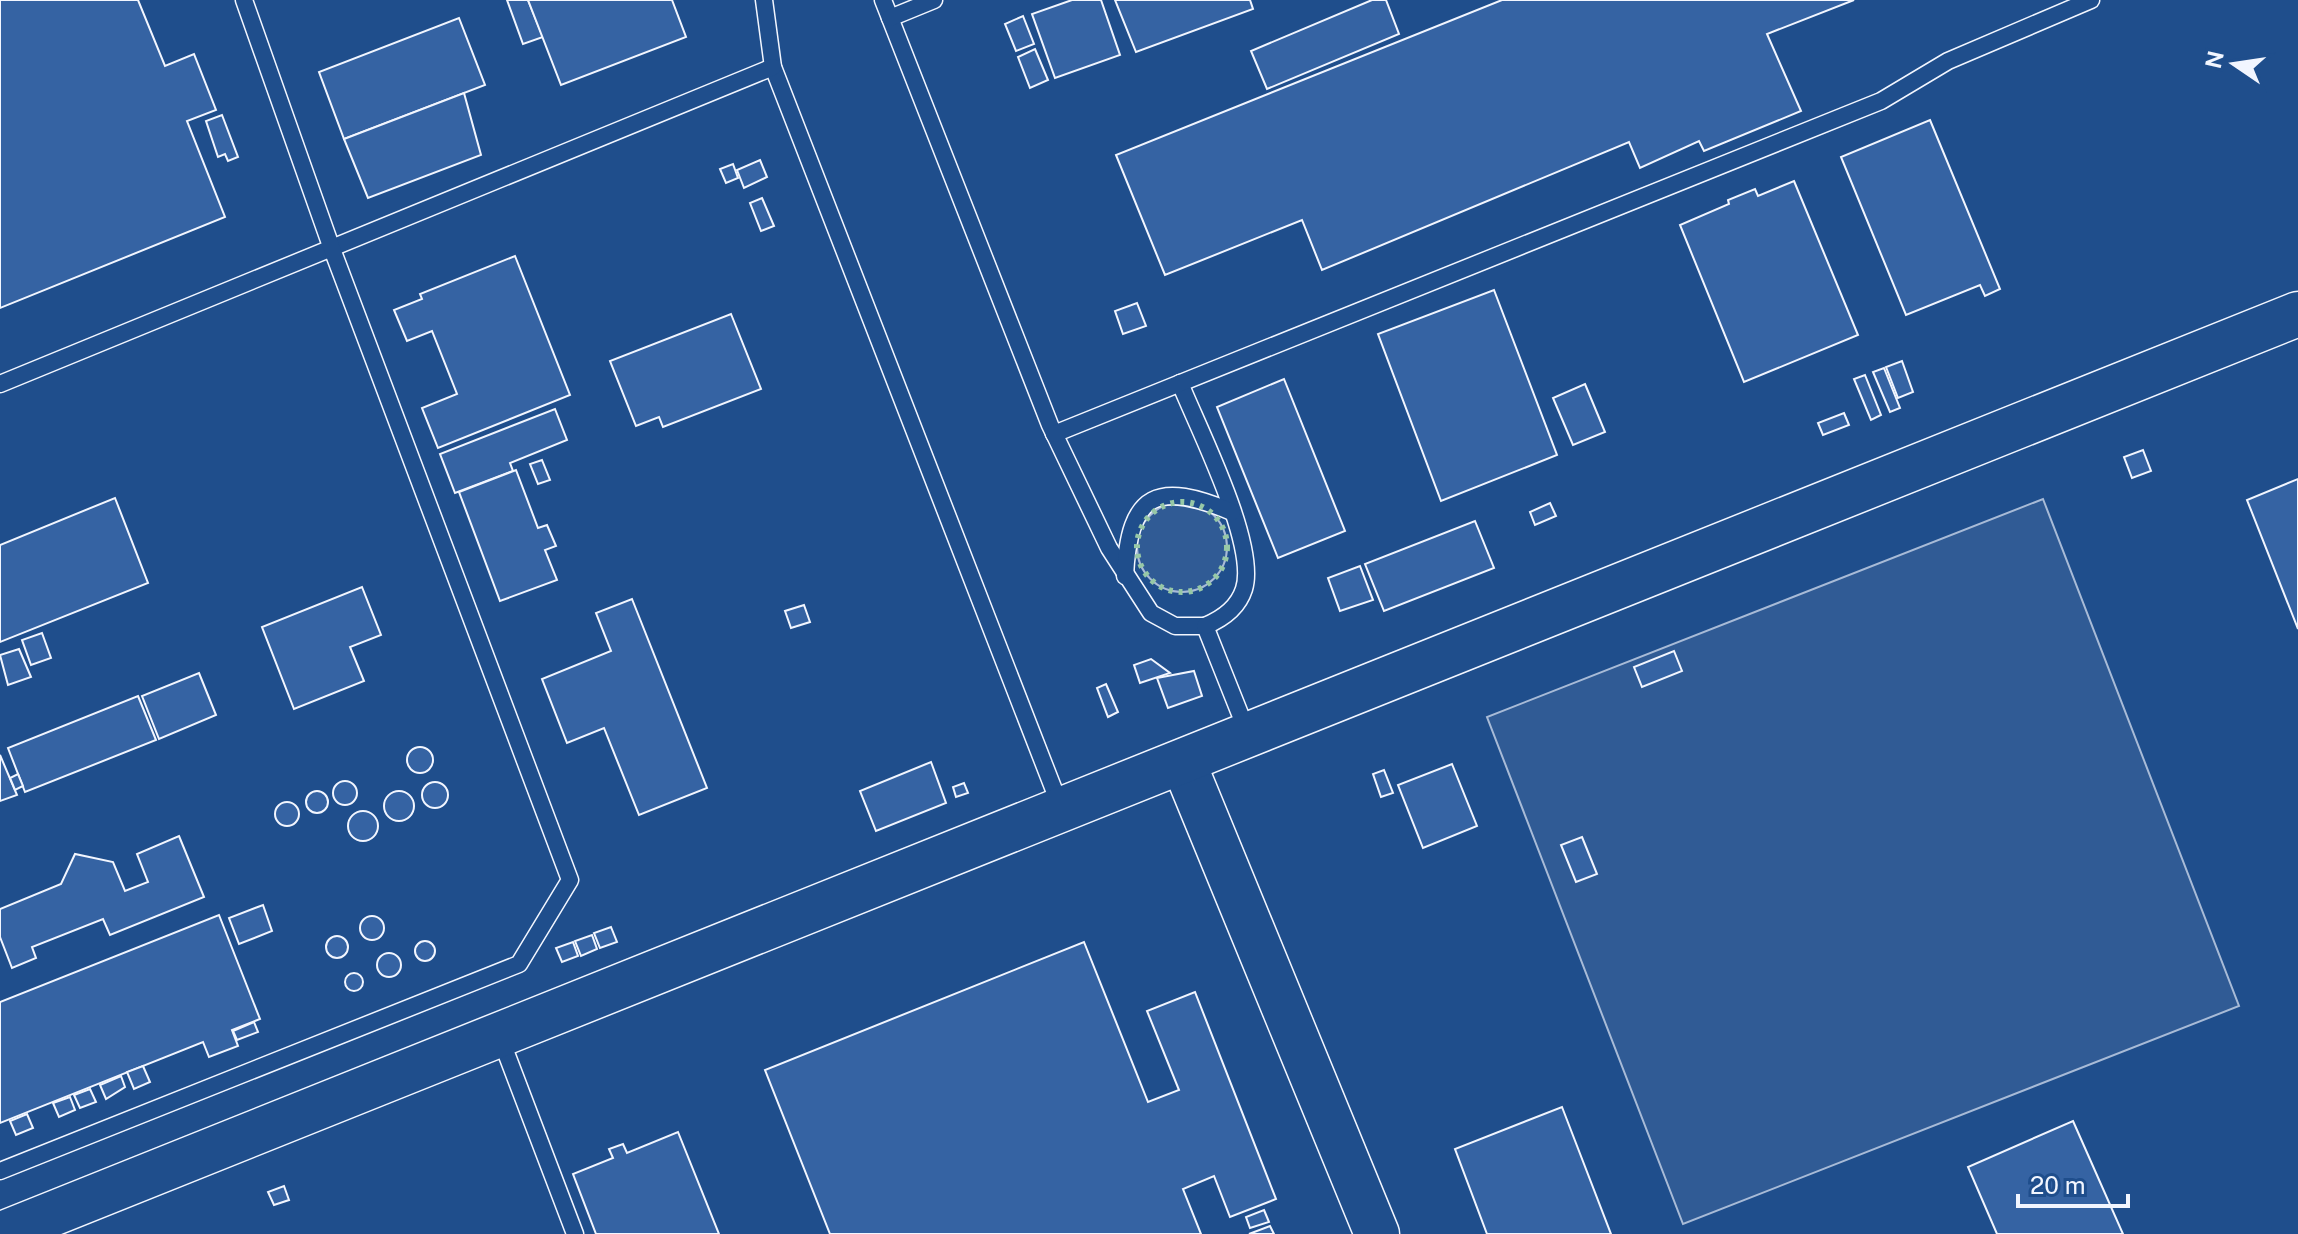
<svg xmlns="http://www.w3.org/2000/svg" width="2298" height="1234" viewBox="0 0 2298 1234" font-family="'Public Sans',sans-serif">
	<rect width="100%" height="100%" fill="#1f4e8c"/>
	<g fill="#305b95" stroke="#a8bbd7" stroke-width="2">
		<path d="M2043,499L2239,1006L1683,1224L1487,717Z"/>
		<circle cx="1182" cy="547" r="45"/>
	</g>
	<g fill="#3563a3" stroke="#f2f6ff" stroke-width="2">
		<path d="M0,0H138L165,66L194,54L216,110L187,121L225,217L0,308Z"/>
		<path d="M507,0H528L543,37L523,44Z"/>
		<path d="M528,0H672L686,37L561,85Z"/>
		<path d="M1072,0H1101L1120,55L1055,78L1032,14Z"/>
		<path d="M1115,0H1250L1253,9L1136,52Z"/>
		<path d="M1372,0H1386L1399,34L1267,89L1251,51Z"/>
		<path d="M1502,0H1854L1767,34L1801,111L1704,151L1699,141L1640,168L1629,142L1322,270L1302,220L1165,275L1116,155Z"/>
		<path d="M1023,16L1034,44L1016,51L1005,24Z"/>
		<path d="M459,18L485,85L344,139L319,72Z"/>
		<path d="M1035,49L1048,80L1030,88L1018,57Z"/>
		<path d="M464,93L481,155L368,198L344,139Z"/>
		<path d="M222,115L238,157L228,161L225,154L218,157L206,121Z"/>
		<path d="M1930,120L2000,289L1985,296L1980,285L1906,315L1841,157Z"/>
		<path d="M760,160L767,177L744,188L737,170Z"/>
		<path d="M733,164L738,178L726,183L720,169Z"/>
		<path d="M1794,181L1858,335L1744,382L1680,225L1729,204L1728,200L1755,189L1758,196Z"/>
		<path d="M762,198L774,226L761,231L750,203Z"/>
		<path d="M515,256L570,395L438,448L422,408L457,394L432,331L407,341L394,310L422,299L420,294Z"/>
		<path d="M1494,290L1557,455L1441,501L1378,334Z"/>
		<path d="M1137,303L1146,326L1123,334L1115,311Z"/>
		<path d="M731,314L761,389L663,427L659,417L636,426L610,361Z"/>
		<path d="M1902,361L1913,392L1898,398L1886,367Z"/>
		<path d="M1884,368L1900,408L1890,412L1873,372Z"/>
		<path d="M1865,375L1881,415L1871,420L1854,379Z"/>
		<path d="M1284,379L1345,531L1278,558L1217,407Z"/>
		<path d="M1585,384L1605,432L1573,445L1553,398Z"/>
		<path d="M555,409L567,440L510,463L513,471L455,493L440,454Z"/>
		<path d="M1844,413L1849,425L1823,435L1818,423Z"/>
		<path d="M2143,450L2151,471L2132,478L2124,457Z"/>
		<path d="M542,460L550,480L538,484L530,464Z"/>
		<path d="M516,470L538,528L547,525L556,546L545,550L557,580L500,601L459,492Z"/>
		<path d="M2298,479V629L2247,500Z"/>
		<path d="M115,498L148,583L0,642V545Z"/>
		<path d="M1550,503L1556,516L1535,525L1530,512Z"/>
		<path d="M1475,521L1494,568L1384,611L1365,564Z"/>
		<path d="M1360,566L1373,600L1340,611L1328,578Z"/>
		<path d="M362,587L381,635L350,647L364,681L294,709L262,627Z"/>
		<path d="M632,599L707,788L639,815L604,728L567,743L542,679L611,651L596,613Z"/>
		<path d="M804,605L810,622L791,628L785,611Z"/>
		<path d="M42,633L51,658L31,665L22,640Z"/>
		<path d="M19,649L31,677L8,685L0,655Z"/>
		<path d="M1674,651L1682,671L1642,687L1634,667Z"/>
		<path d="M1151,659L1170,673L1140,683L1134,665Z"/>
		<path d="M1194,671L1202,696L1168,708L1157,678Z"/>
		<path d="M199,673L216,715L159,739L142,696Z"/>
		<path d="M1106,684L1118,712L1108,717L1097,688Z"/>
		<path d="M138,696L156,740L25,792L8,748Z"/>
		<circle cx="420" cy="760" r="13"/>
		<path d="M0,755L17,795L0,801Z"/>
		<path d="M931,762L946,803L876,831L860,791Z"/>
		<path d="M1452,764L1477,826L1423,848L1398,785Z"/>
		<path d="M1384,770L1393,793L1381,797L1373,774Z"/>
		<path d="M18,774L23,786L15,790L10,778Z"/>
		<circle cx="345" cy="793" r="12"/>
		<circle cx="435" cy="795" r="13"/>
		<path d="M964,783L968,793L956,797L953,787Z"/>
		<circle cx="399" cy="806" r="15"/>
		<circle cx="317" cy="802" r="11"/>
		<circle cx="287" cy="814" r="12"/>
		<circle cx="363" cy="826" r="15"/>
		<path d="M179,836L204,897L110,935L103,919L32,947L36,958L12,968L0,937V909L61,884L75,854L113,862L125,891L148,882L137,854Z"/>
		<path d="M1582,837L1597,874L1576,882L1561,845Z"/>
		<path d="M263,905L272,931L239,944L229,918Z"/>
		<path d="M219,915L260,1019L232,1030L238,1046L209,1057L203,1042L0,1123V1002Z"/>
		<circle cx="372" cy="928" r="12"/>
		<path d="M611,927L617,942L600,948L594,933Z"/>
		<path d="M592,935L597,949L581,956L575,941Z"/>
		<circle cx="337" cy="947" r="11"/>
		<circle cx="425" cy="951" r="10"/>
		<path d="M573,942L578,956L562,962L556,948Z"/>
		<path d="M1084,942L1148,1102L1179,1090L1147,1011L1195,992L1276,1199L1230,1217L1214,1176L1183,1189L1201,1234H830L765,1070Z"/>
		<circle cx="389" cy="965" r="12"/>
		<circle cx="354" cy="982" r="9"/>
		<path d="M254,1022L258,1032L237,1040L233,1031Z"/>
		<path d="M143,1066L150,1082L134,1089L127,1072Z"/>
		<path d="M121,1076L125,1087L106,1099L100,1085Z"/>
		<path d="M90,1089L96,1102L80,1108L74,1095Z"/>
		<path d="M70,1097L75,1110L59,1117L53,1103Z"/>
		<path d="M1562,1107L1611,1234H1487L1455,1149Z"/>
		<path d="M27,1114L33,1128L16,1135L10,1121Z"/>
		<path d="M2073,1121L2123,1234H1997L1968,1167Z"/>
		<path d="M678,1132L719,1234H596L573,1174L613,1158L609,1149L623,1144L627,1153Z"/>
		<path d="M284,1186L289,1200L274,1205L268,1192Z"/>
		<path d="M1264,1210L1269,1222L1250,1228L1246,1217Z"/>
		<path d="M1270,1226L1274,1234H1249Z"/>
	</g>
	<g fill="none" stroke-linecap="round" stroke-linejoin="round">
		<g stroke="#f2f6ff" stroke-width="19">
			<g id="lane">
				<path d="M764,0L773,67L1061,808"/>
				<path d="M883,0L1050,425L1109,548L1151,613L1175,626H1205L1248,734"/>
				<path d="M890,18L934,0"/>
				<path d="M1180,383C1198,428 1258,545 1244,589C1238,608 1222,619 1205,626"/>
				<path d="M0,384L773,67"/>
				<path d="M1054,434L1881,101L1948,61L2091,0"/>
				<path d="M1125,576C1129,491 1158,481 1232,512"/>
				<path d="M500,1037L575,1234"/>
				<path d="M0,1171L519,964L570,880L332,249L244,0"/>
			</g>
		</g>
		<g stroke="#f2f6ff" stroke-width="47">
			<g id="secondary">
				<path d="M1183,762L1377,1234"/>
				<path d="M2,1234L2298,314"/>
			</g>
		</g>
		<use href="#lane" stroke="#1f4e8c" stroke-width="16"/>
		<use href="#secondary" stroke="#1f4e8c" stroke-width="44"/>
		<circle stroke="#97c8a6" stroke-width="6" stroke-dasharray="4 6" stroke-linecap="butt" cx="1182" cy="547" r="45"/>
	</g>
	<g transform="translate(2234 64) rotate(283)" stroke="#1f4e8c" stroke-width="6" paint-order="stroke">
	<path d="M0-6L14 30L0 20L-14 30Z" fill="#f2f6ff"/>
	<text y="-12" font-size="22" font-weight="bold" text-anchor="middle" fill="#f2f6ff">N</text>
	</g>
	<path d="M2018 1194v12h110v-12" fill="none" stroke="#f2f6ff" stroke-width="4"/>
	<text x="2030" y="1194" font-size="24" fill="#f2f6ff" stroke="#1f4e8c" stroke-width="6" paint-order="stroke">20 m</text>
</svg>
